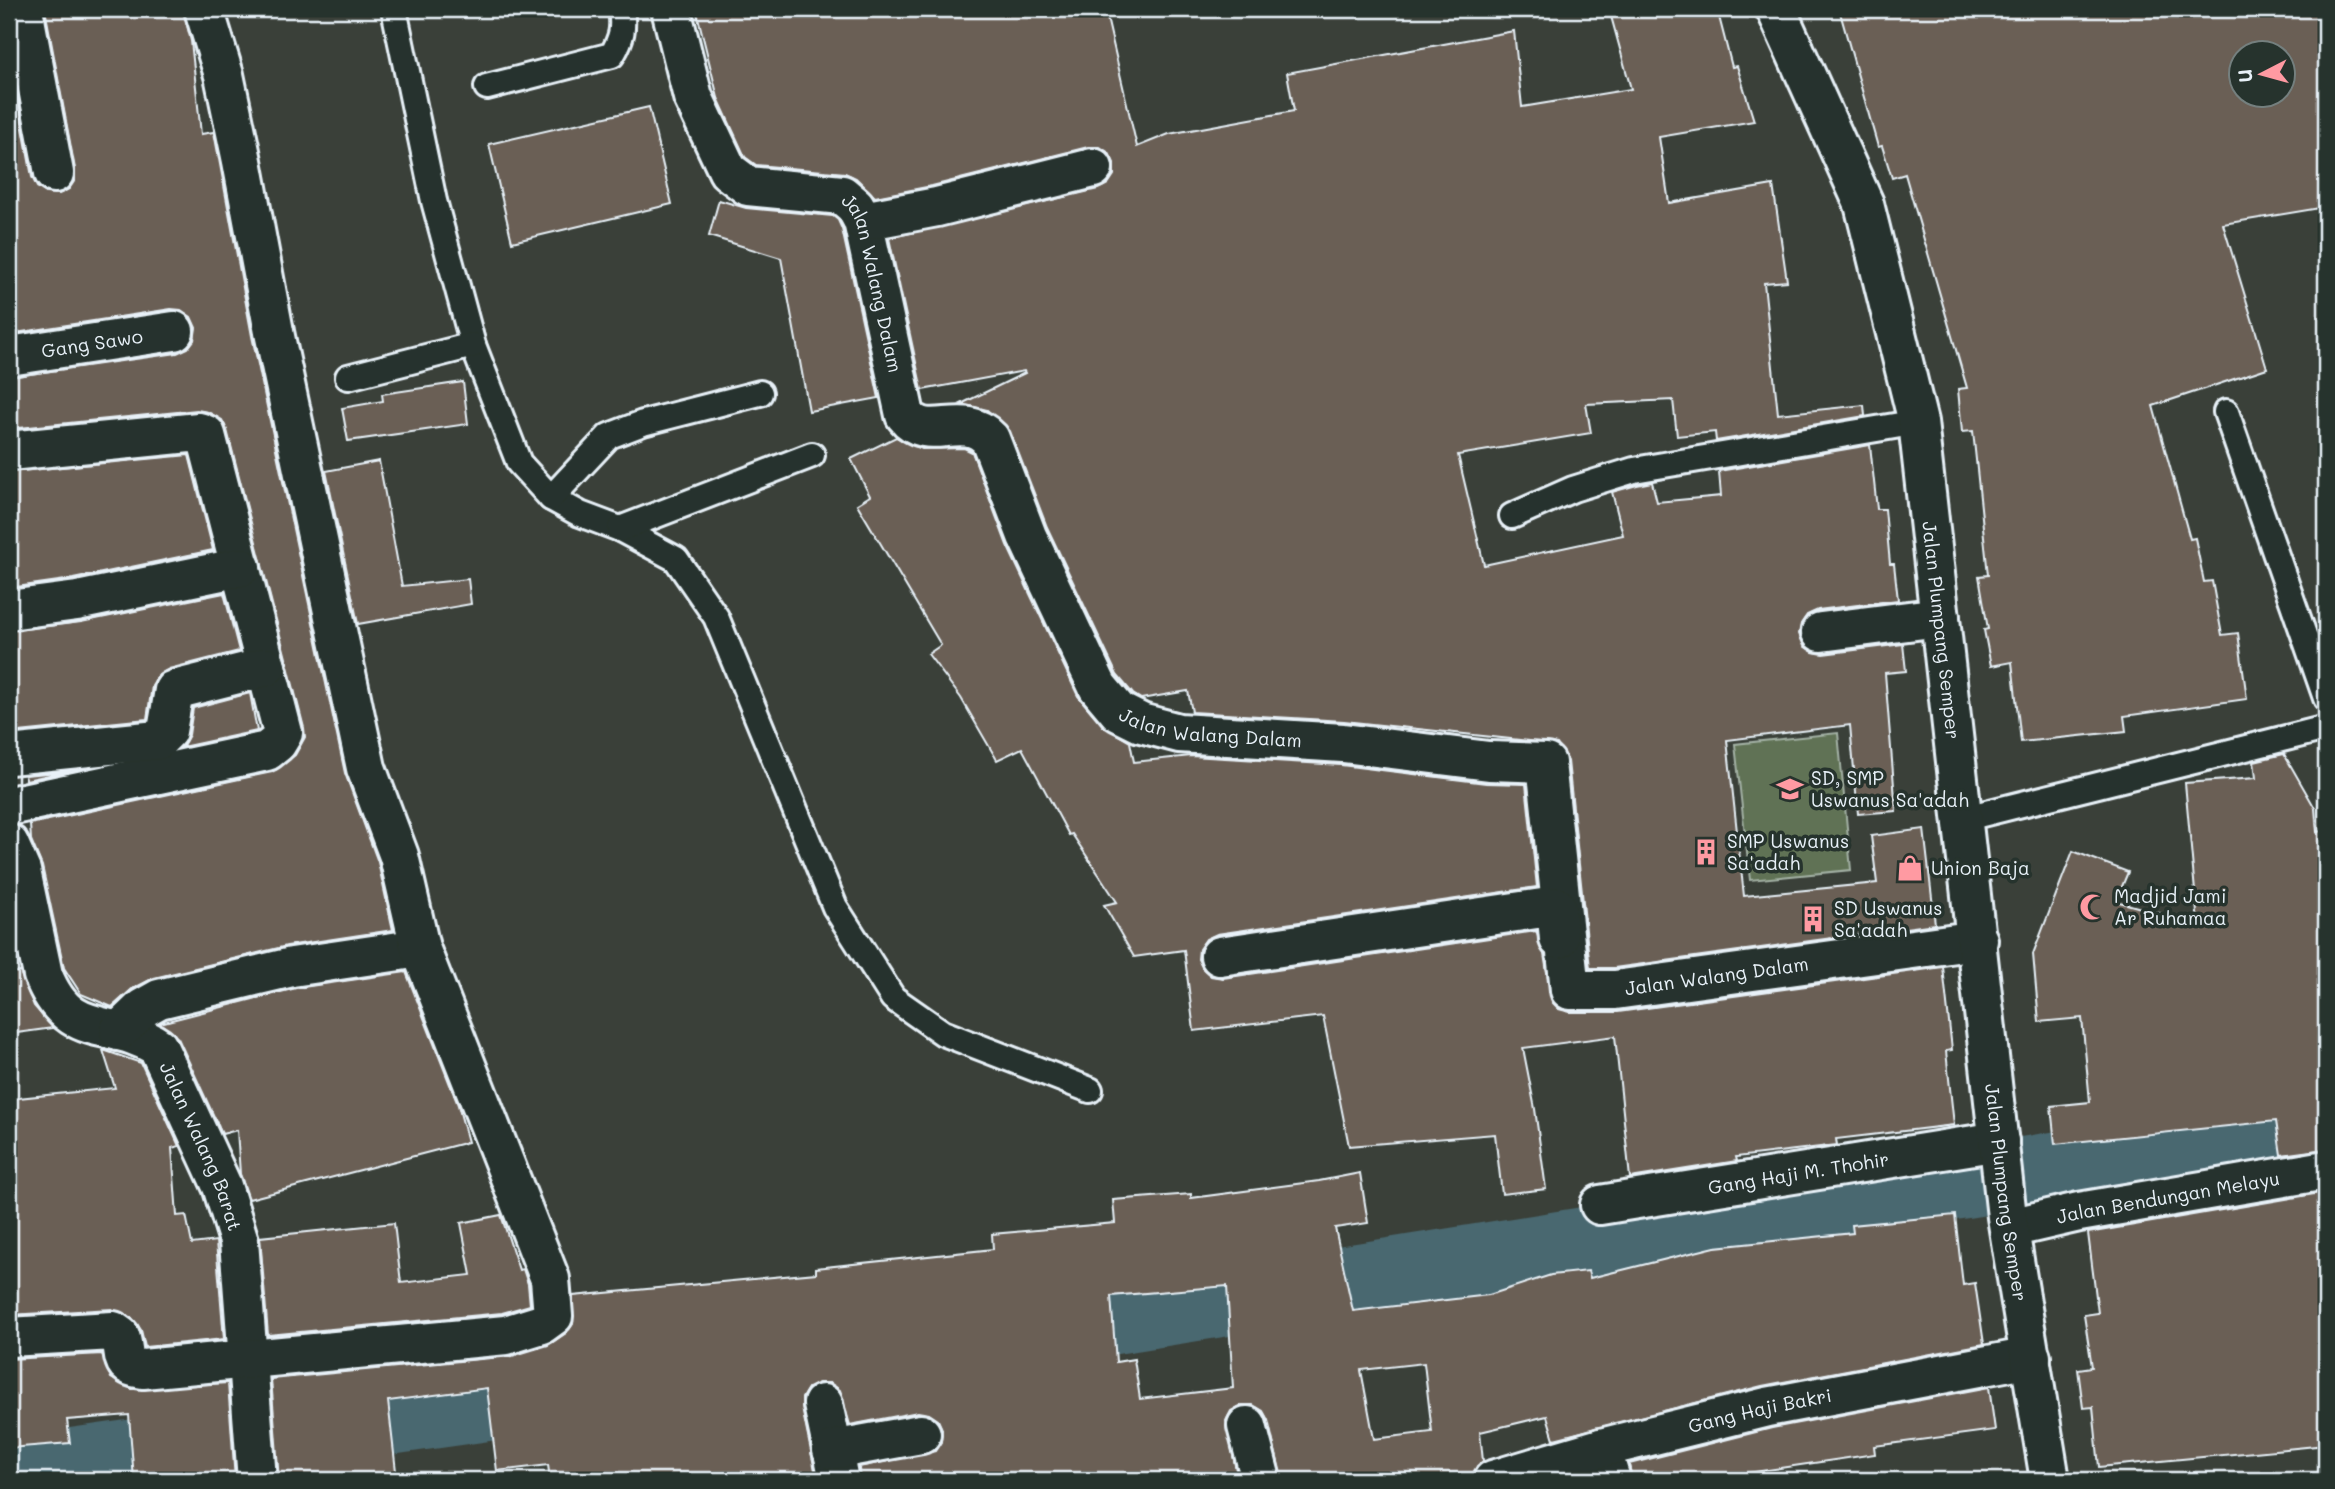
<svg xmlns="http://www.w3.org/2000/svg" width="2335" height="1489" viewBox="0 0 2335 1489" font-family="Mali,sans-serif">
	<rect width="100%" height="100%" fill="#3a4039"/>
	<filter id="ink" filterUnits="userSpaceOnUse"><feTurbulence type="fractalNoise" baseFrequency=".0143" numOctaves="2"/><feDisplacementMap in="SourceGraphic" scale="14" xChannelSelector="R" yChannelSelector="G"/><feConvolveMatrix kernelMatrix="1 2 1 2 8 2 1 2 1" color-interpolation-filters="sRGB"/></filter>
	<g filter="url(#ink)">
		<path fill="#607254" stroke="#a4b2a6" stroke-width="2" d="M1838,733L1851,870L1750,880L1735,744Z"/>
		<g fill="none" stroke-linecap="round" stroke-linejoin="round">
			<g stroke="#49676f" stroke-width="72">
				<path d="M1015,1334L2273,1133L2326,1128"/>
				<path d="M9,1473L586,1391"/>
			</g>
		</g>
		<g fill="#6a5f54" stroke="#e8f1f8" stroke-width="2" fill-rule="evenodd">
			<path d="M45,9H183L191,41L201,134L214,132L252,336L345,773L378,862L393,930L287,946L154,978L132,989L112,1007L81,994L64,968L42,866L31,840L30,824L272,772L295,755L305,737L304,728L227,430L222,420L208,412L197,410L9,429V377L177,353L188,348L194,340L196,328L191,317L181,310L171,309L9,334V51L32,177L37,187L46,193L59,194L69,189L75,180V169Z"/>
			<path d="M696,9H1105L1137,147L1169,134L1294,111L1287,73L1514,31L1522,107L1631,89L1609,9H1717L1732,67L1737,66L1754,121L1659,137L1669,203L1773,185L1787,281L1764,283L1778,414L1864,405L1865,416L1716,441L1715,432L1677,436L1673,400L1586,404L1591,433L1458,455L1484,565L1623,535L1612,492L1637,485L1652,482L1657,502L1721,496L1719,471L1870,445L1877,509H1885L1890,564H1894L1898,600L1818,610L1807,615L1801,624L1799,634L1804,646L1813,652L1823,654L1903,644L1906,671L1885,673L1896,811L1858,814L1850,725L1727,740L1744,896L1877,883L1871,836L1924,829L1935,924L1614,968H1590L1568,761L1557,744L1344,721L1192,712L1188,691L1141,699L1133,694L1117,675L1047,527L1010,431L987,410L961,404L1025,373L1024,371L922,390L889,238L1098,189L1108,184L1114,175V163L1109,153L1100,147H1088L932,186L875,197L856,178L845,173L756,165L745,157L718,98Z"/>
			<path d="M1839,9H2320L2326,37V207L2223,224L2267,368L2153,406L2190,539L2195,538L2204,582L2212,581L2222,635L2238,633L2247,699L2124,716L2126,731L2021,742L2012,662L1991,666L1984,630L1988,629L1979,576L1988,575L1973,431L1962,432L1958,389L1967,388L1905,174L1892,178L1882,146L1878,147ZM2241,52H2283V94H2241Z"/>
			<path d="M649,107L672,204L512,242L489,144Z"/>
			<path d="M719,200L746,208L833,216L838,220L842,229L879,398L809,411L781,258L709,236Z"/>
			<path d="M463,382L468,424L348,441L342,408L383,401L382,394Z"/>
			<path d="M896,437L922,449L964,448L972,452L1007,545L1078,696L1103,726L1130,742L1134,762L1191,756L1341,765L1486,783L1526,784L1537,887L1217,934L1206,939L1199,949L1198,959L1203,969L1211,976L1223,978L1536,931L1544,954L1552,1002L1559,1009L1570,1012H1618L1943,967L1952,1050L1946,1051L1954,1125L1836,1139L1837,1145L1736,1157L1737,1161L1630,1178L1615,1036L1523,1048L1535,1109L1546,1189L1502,1194L1495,1134L1349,1146L1323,1016L1194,1031L1184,950L1134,957L1104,905L1117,902L1072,834L1069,835L1022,748L997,760L961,698L928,654L941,645L857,504L870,496L851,459Z"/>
			<path d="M189,455L213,550L73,579L9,588V472Z"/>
			<path d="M379,461L402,586L468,579L471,604L358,624L326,471Z"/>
			<path d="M224,593L239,651L169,669L159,675L152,686L147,719L9,733V631L81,622Z"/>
			<path d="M250,693L257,731L182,747L189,735L193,708Z"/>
			<path d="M2284,754L2315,808L2317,832L2326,830V1149L2281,1155L2276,1121L2055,1144L2051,1106L2090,1102L2082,1018L2039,1022L2033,954L2073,851L2128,872L2116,901L2198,924L2185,783L2256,778L2254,761Z"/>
			<path d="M68,771L26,780L25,775Z"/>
			<path d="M20,972L34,1006L53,1028L9,1034V973Z"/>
			<path d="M406,972L458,1105L468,1142L249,1199L240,1174L237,1130L222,1134L178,1038L160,1023L296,988Z"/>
			<path d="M103,1050L141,1063L179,1146L172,1148L177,1216L186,1215L192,1244L216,1241L224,1339L145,1347L141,1330L133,1319L112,1309L9,1315V1099L115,1088Z"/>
			<path d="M1360,1173L1368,1223L1335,1228L1353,1311L1489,1295L1551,1275L1588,1271L1590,1278L1715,1247L1853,1233L1852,1225L1955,1215L1963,1285L1975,1283L1984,1344L1762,1386L1554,1439L1547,1416L1480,1432L1483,1461L1477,1466L1472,1480H1282L1268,1420L1263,1411L1253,1405H1242L1231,1411L1226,1421L1238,1480H1126V1473L1085,1480H860L859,1467L935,1451L941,1442L942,1429L938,1420L929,1414L918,1412L850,1425L840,1390L830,1383H819L808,1388L802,1398V1408L817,1480H626V1473L550,1479L548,1465L497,1471L487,1388L388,1401L397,1480H279L271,1379L512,1356L548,1345L566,1333L573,1324V1296L816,1273V1268L993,1249L992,1234L1115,1223L1113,1200L1191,1194V1198L1319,1181ZM1227,1286L1233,1388L1140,1399L1134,1359L1116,1362L1111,1296ZM1424,1363L1432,1432L1374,1439L1361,1370Z"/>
			<path d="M2326,1192V1285L2322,1296L2326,1323V1445L2099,1467L2093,1407L2083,1408L2078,1369L2092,1367L2084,1315L2098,1313L2088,1233Z"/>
			<path d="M501,1215L519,1270L523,1269L528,1284L530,1305L502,1313L268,1335L260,1237L394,1223L401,1283L471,1275L461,1223Z"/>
			<path d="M102,1354L111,1378L132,1389L228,1383L235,1480H134L129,1415L67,1420L70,1443L9,1448V1359Z"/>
			<path d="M1989,1387L1995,1430L1874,1446L1875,1454L1727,1476L1728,1480H1632L1629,1464L1772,1428Z"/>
		</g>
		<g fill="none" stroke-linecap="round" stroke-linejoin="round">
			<g stroke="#e8f1f8" stroke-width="30">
				<g id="lane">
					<path d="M394,9L434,201L473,345L519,463L551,498L580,514L620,529L676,559L716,617L835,907L893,998L943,1033L1090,1090"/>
					<path d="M487,87L612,55C622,38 624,28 621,9"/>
					<path d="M348,377L473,345"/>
					<path d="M2226,412L2326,698"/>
					<path d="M551,498L609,436L643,423L760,393"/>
					<path d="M1512,516L1573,489L1634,470L1918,422"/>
					<path d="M620,529L812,455"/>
					<path d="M1962,819L2326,728"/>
				</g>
			</g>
			<g stroke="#e8f1f8" stroke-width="44">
				<g id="street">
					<path d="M23,9L54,173"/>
					<path id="s1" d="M671,9L693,97L728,171L748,186L842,195L855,206L863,221L905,415C928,445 963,409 990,439L1027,536L1098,687L1119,712L1141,723L1179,733L1343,743L1489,761L1546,763L1570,990H1615L1978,940"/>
					<path d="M863,221L937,207L1093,168"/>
					<path id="s2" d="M9,356L174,331"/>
					<path d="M9,451L199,432L206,435L283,733L277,743L267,751L9,806"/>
					<path d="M9,610L77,601L241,567"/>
					<path d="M1821,632L1940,617"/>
					<path d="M9,755L158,740L167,731L174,690L266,667"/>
					<path id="s3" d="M9,844L21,871L43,975C70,1043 111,1016 158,1047L222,1186L239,1241L257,1480"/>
					<path d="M1220,956L1556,906L1559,939"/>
					<path d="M119,1031L143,1008L159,999L292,967L420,948"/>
					<path id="s4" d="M1600,1205L1999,1141"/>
					<path id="s5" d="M2010,1228L2079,1212L2326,1170"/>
					<path d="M9,1337L113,1331L120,1336C127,1355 118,1367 143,1369L506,1335L542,1324L553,1316L550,1279L420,948L399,856L366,768L274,332L242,161L224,75L204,9"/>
					<path d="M823,1404L839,1480"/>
					<path d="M1247,1426L1261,1480"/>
					<path d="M1601,1448L1611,1480"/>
					<path d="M832,1450L921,1434"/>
					<path id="s6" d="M1493,1480L1601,1448L1767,1407L2031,1357"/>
				</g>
			</g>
			<g stroke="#e8f1f8" stroke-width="44">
				<g id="secondary">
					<path id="s7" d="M1776,9L1864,204L1918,422L2007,1217L2050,1480"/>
				</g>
			</g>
			<use href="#lane" stroke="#26332d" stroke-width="24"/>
			<use href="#street" stroke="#26332d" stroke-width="38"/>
			<use href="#secondary" stroke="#26332d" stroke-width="38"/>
		</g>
	</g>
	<defs>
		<g id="school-bare" transform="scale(2.1)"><path d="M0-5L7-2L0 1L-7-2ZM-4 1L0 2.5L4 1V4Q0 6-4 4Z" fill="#ff9aa2" stroke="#26332d" stroke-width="2.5" paint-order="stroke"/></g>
		<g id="building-bare" transform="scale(2.1)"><path d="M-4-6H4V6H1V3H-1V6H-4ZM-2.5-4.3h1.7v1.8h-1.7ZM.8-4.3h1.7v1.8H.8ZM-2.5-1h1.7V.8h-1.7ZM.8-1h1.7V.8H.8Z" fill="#ff9aa2" stroke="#26332d" stroke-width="2.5" paint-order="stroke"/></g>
		<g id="shop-bare" transform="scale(2.1)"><path d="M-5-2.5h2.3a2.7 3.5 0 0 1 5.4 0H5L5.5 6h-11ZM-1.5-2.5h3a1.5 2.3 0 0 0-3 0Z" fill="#ff9aa2" stroke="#26332d" stroke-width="2.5" paint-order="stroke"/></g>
		<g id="mosque-bare" transform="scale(2.1)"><path d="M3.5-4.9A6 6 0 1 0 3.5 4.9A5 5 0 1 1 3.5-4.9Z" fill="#ff9aa2" stroke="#26332d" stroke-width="2.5" paint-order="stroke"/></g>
	</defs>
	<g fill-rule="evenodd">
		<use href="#school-bare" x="1790" y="789"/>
		<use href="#building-bare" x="1706" y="852"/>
		<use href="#shop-bare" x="1910" y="868"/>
		<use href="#mosque-bare" x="2093" y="907"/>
		<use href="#building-bare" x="1813" y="919"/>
	</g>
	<g text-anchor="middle" stroke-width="7" stroke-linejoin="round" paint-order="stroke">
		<g font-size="19" fill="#e8f1f8" stroke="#26332d">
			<text dy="7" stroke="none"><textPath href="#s1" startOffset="388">Jalan Walang Dalam</textPath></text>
			<text dy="7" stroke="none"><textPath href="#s2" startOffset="84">Gang Sawo</textPath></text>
			<text dy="7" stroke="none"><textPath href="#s7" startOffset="648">Jalan Plumpang Semper</textPath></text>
			<text dy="7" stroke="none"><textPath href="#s1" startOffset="1015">Jalan Walang Dalam</textPath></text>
			<text dy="7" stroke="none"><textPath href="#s1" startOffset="1729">Jalan Walang Dalam</textPath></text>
			<text dy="7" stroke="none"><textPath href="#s3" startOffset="387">Jalan Walang Barat</textPath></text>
			<text dy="7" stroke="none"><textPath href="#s4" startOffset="201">Gang Haji M. Thohir</textPath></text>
			<text dy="7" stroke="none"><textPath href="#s7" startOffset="1214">Jalan Plumpang Semper</textPath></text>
			<text dy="7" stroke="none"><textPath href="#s5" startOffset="161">Jalan Bendungan Melayu</textPath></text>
			<text dy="7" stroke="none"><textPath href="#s6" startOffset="276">Gang Haji Bakri</textPath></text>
		</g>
		<g font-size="19" fill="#e8f1f8" stroke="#26332d" text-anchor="start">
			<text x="1811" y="785">SD, SMP<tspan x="1811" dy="22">Uswanus Sa'adah</tspan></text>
			<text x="1727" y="848">SMP Uswanus<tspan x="1727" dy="22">Sa'adah</tspan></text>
			<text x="1931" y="875">Union Baja</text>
			<text x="2114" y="903">Madjid Jami<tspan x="2114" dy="22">Ar Ruhamaa</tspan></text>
			<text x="1834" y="915">SD Uswanus<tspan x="1834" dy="22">Sa'adah</tspan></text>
		</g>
	</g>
	<rect width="2335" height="1489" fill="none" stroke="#26332d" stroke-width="35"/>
	<rect x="18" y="18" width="2300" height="1454" fill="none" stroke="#e8f1f8" stroke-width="2.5" filter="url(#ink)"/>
	<g transform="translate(2262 74) rotate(264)"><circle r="33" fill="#26332d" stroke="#747f7e" stroke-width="2"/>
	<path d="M0-5L12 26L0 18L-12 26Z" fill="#ff9aa2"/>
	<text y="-10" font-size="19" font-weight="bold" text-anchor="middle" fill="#e8f1f8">U</text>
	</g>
</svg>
